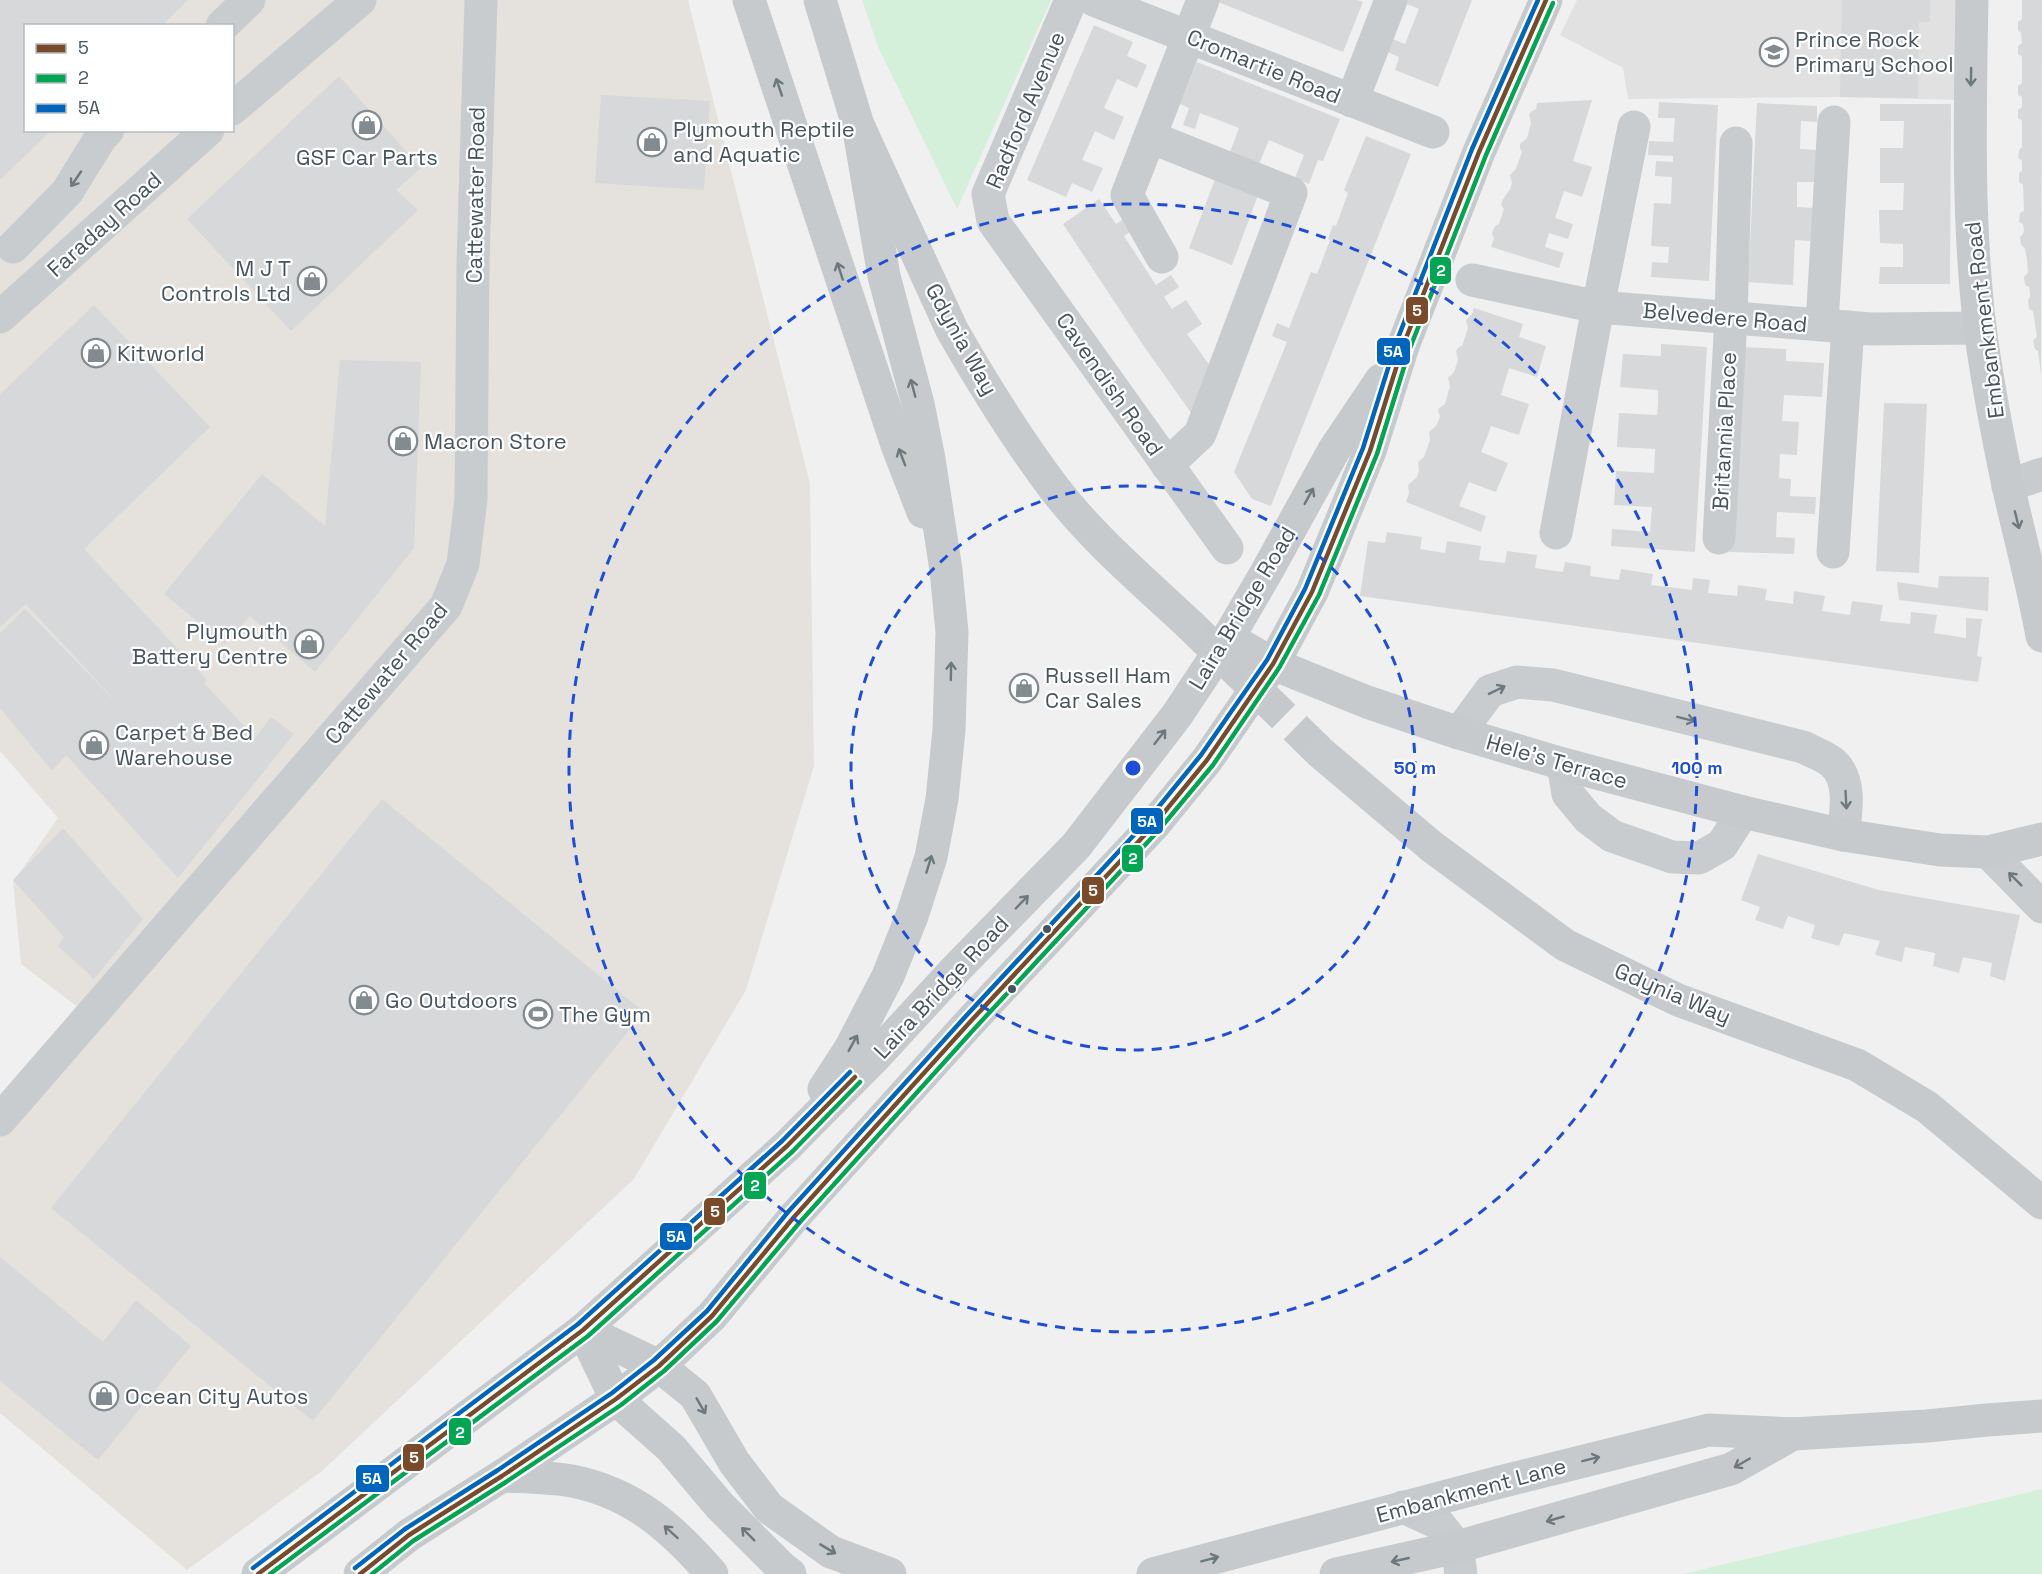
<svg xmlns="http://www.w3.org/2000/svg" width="2042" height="1574" viewBox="0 0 2042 1574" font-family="'Space Grotesk',sans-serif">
	<rect width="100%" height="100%" fill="#f1f0f0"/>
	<path fill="#e5e2de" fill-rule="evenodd" d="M0,0H688L810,484L814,766L746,990L634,1179L322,1471L187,1570L0,1413V1099L80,1009L21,964L13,882L58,818L0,751ZM26,26H232V130H26Z"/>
	<path fill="#e2e1e2" d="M1577,0H1958L1956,100L1840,97L1628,99L1623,68L1560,35Z"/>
	<g fill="#d4f0db">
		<path d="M862,0H1051L957,209L879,49Z"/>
		<path d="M2042,1489V1574H1683Z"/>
	</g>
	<g fill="#d7d8d9">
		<path d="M0,0H188L161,26H26V130H52L0,180Z"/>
		<path d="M1213,0H1357L1363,2L1343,52Z"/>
		<path d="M1397,0H1472L1438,87L1395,70L1399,57L1385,51L1390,38L1405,44L1419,9Z"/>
		<path d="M1842,0H1930V22H1919L1918,98L1840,97Z"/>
		<path d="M2022,0H2042L2041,375L2038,351L2035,349L2033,340L2037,337L2033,311L2029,309L2028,300L2030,297V293L2029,287L2025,285L2024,277L2028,273L2027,261L2025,248L2021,245L2020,237L2023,234L2024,230L2023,224L2019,222L2020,213L2024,211L2023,185L2019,182V173L2022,171V161L2018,158L2019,150L2022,147V121L2018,118V110L2022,107V97L2018,95V86L2022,83V57L2018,54V46L2022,43L2021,33L2018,30V22L2022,19Z"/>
		<path d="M1094,25L1133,42L1127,56L1147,65L1137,88L1117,79L1104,108L1124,117L1114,140L1095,131L1082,160L1103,168L1092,192L1072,183L1066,197L1027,180Z"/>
		<path d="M1197,62L1340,119L1323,161L1318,160L1309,184L1295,178L1304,155L1269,140L1259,164L1230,152L1239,128L1200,113L1195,129L1183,125L1189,108L1180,104Z"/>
		<path d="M339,76L421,168L396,190L418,210L291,331L187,219Z"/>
		<path d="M601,95L710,101L704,190L595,183Z"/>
		<path d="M1592,100L1573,161L1592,167L1582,197L1564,191L1555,218L1573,224L1568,239L1549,233L1545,247L1564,253L1559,268L1491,247L1494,238L1492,234L1493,230L1495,226L1499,224L1504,209L1501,205L1502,201L1510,189L1512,183L1510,175L1516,169L1522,152L1520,148V144L1527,138L1531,123L1529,114L1532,111L1536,109L1537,103Z"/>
		<path d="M1659,102L1718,105L1709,281L1651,277L1652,262L1668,263L1669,249V247L1651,246L1654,203L1671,204L1672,177L1655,176L1656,161L1673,162V156L1648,155L1649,141L1673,142L1675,118H1658Z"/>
		<path d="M1757,103L1817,106V122L1801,121L1800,149L1816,150L1815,182H1797V207L1813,208L1811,241L1795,240L1793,285L1748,282Z"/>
		<path d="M1880,104H1951L1950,284H1879L1880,267H1903V244L1880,243L1879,210H1903L1904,183H1880V148H1903L1904,121H1880Z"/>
		<path d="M1366,136L1411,154L1271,506L1252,499L1234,472L1287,342L1272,336L1277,323L1289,328L1311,272L1317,274L1330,240L1328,239L1333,225L1336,226L1348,193L1344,190Z"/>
		<path d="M1217,174L1260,190L1232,265L1189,248Z"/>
		<path d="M1099,199L1116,224L1131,214L1139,226L1124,236L1156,285L1171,275L1179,287L1164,297L1172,309L1186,300L1202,324L1187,334L1213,370L1194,417L1143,345L1063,224Z"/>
		<path d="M94,305L210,427L84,549L207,680L204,683L255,738L271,717L294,734L178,878L66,755L52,771L0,708V633L25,609L124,710L26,604L0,627V394Z"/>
		<path d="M1474,308L1523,324L1519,337L1546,346L1537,377L1509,368L1501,395L1529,404L1519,435L1491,426L1486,440L1481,452L1508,463L1496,492L1469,482L1459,506L1486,516L1481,532L1406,502L1409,493L1408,485L1417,477L1419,471L1418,462L1424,457L1430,440L1429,432L1436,426L1440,417L1438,409L1445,404L1450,386L1448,378L1454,372L1458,360L1456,351L1459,347L1462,346L1468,328L1466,320L1472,314Z"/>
		<path d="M1661,344L1707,347L1695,552L1611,546L1612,529L1650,532L1651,520L1652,507L1614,505L1616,471L1654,473L1655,449L1617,447L1619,413L1657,415L1658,403V390L1620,387L1623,354L1661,356Z"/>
		<path d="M1741,347L1786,349V361L1824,363L1822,397L1784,395L1782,421L1799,422L1797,455L1780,454L1779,478L1791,479L1790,496L1816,497L1815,514L1777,512L1776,537L1795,538L1794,554L1729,552Z"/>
		<path d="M340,360L421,362L414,548L315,672L250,616L225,644L164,594L262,474L325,526Z"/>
		<path d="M1884,403L1927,404L1919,573L1876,571Z"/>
		<path d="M1387,532L1422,537L1420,549L1445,553L1447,541L1481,546L1479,560L1505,563L1507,551L1537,555L1535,568L1563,572L1565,562L1591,566L1590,576L1619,580L1621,569L1653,574L1651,585L1692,590L1693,578L1710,580L1708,593L1737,596L1738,585L1767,589L1765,600L1793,604L1794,591L1825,596L1822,611L1850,615L1852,601L1883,605L1880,621L1910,624L1911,612L1937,615L1934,633L1966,638V618L1982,619L1977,656L1982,657L1978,682L1360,596L1368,541L1385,543Z"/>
		<path d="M1939,576L1989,577L1988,611L1899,600L1897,582L1938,588Z"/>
		<path d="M382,799L644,1012L313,1421L51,1208Z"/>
		<path d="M63,828L143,919L94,979L58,946L64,937L13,880Z"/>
		<path d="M1758,854L1879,890L2020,915L2005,981L1990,976L1992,963L1963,957L1959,973L1933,966L1935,953L1905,947L1902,962L1875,955L1880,941L1844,933L1839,946L1811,938L1815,925L1788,916L1783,929L1755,920L1760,907L1741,900Z"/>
		<path d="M0,1257L103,1342L136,1300L191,1346L98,1460L0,1381Z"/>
	</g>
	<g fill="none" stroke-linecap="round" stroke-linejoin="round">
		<path stroke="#c6c9cb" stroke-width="33" stroke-dasharray="33 16" stroke-linecap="butt" d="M1190,625L1321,753"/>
		<g stroke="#c9ccce" stroke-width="33">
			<path d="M1071,0L988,194L993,221L1227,548"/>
			<path d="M1094,0L1433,132"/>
			<path d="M222,26L249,0"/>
			<path d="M1352,101L1391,0"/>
			<path d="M232,109L360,0"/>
			<path d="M1150,137L1291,193L1200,434L1167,465"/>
			<path d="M13,247L67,192L101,137L108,130"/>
			<path d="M1162,257L1127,195L1203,0"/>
			<path d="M1472,280L1598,307L1871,329L1980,328"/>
			<path d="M0,317L208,130"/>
			<path d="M1822,324L1834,122"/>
			<path d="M2008,486L2042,474"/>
			<path d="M1556,533L1598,307L1634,127"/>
			<path d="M1719,538L1731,317L1736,143"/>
			<path d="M1833,552L1848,327"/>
			<path d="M1459,733L1490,691L1517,682L1553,685L1803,747C1812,752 1825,756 1833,763C1852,780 1846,813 1843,835"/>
			<path d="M1563,764L1568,794L1588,818L1612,836L1672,857L1699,858L1722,845L1743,812"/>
			<path d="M1988,852L2042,907"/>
			<path d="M0,1120L446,606L463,564L471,499L473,262L481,0"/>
			<path d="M1403,1507L1438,1523L1457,1547L1461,1574"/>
		</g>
		<g stroke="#c6cacc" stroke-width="33">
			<path d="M749,0L897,445L923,512"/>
			<path d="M820,0L858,125L952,330C983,384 1017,439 1054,488C1093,539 1144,582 1190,625"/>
			<path d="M1972,0C1970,109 1967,219 1980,328C1987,380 1997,433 2008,485C2019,535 2033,585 2042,636"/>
			<path d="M1228,638L1273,664L1367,702L1459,733L1563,764L1743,812L1843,835L1940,850L1988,852L2042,839"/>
			<path d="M1321,753L1431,846L1565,945L1678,1000L1857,1065L1927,1107L2042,1203"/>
			<path d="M824,1089L850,1049L888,976L912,916L931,857L942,799L949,730L952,632L946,570L929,459L918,404L884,276L858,125"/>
			<path d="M583,1330L659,1366L695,1395L734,1462L769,1508L831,1552L890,1574"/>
			<path d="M583,1330L616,1399L671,1448L720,1506L782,1568L790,1574"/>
			<path d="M502,1476C525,1477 549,1477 572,1481C633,1493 672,1528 712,1574"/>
			<path d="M258,1574L583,1330L787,1146L873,1059L956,969L1076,846L1177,715L1228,638L1266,573L1334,450L1381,380"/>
			<path d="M360,1574L409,1535L502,1476L616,1399L659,1366L712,1316L794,1217L970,1022L1153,826L1207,760L1273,664L1312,592L1370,451L1403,346L1479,152L1546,0"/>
			<path d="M1153,1574L1500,1482L1709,1430L1793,1434L1927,1426L1987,1420L2042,1416"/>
			<path d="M1336,1574L1457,1547L1731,1469L1793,1434"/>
		</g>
		<g stroke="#fff" stroke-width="9">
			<g id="bus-1">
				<path d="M258,1574L583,1330L787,1146L855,1077"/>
				<path d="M360,1574L409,1535L502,1476L616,1399L659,1366L712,1316L794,1217L970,1022L1153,826L1207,760L1273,664L1312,592L1370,451L1403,346L1479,152L1546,0"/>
			</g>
		</g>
		<g stroke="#fff" stroke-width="9">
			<g id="bus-2">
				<path d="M270,1574L588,1336L792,1152L860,1082"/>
				<path d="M372,1574L413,1541L506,1482L621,1405L664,1371L717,1321L800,1222L976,1027L1158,831L1213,765L1279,668L1319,595L1377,454L1410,348L1486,155L1553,3"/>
			</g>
		</g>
		<g stroke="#fff" stroke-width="9">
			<g id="bus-3">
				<path d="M253,1568L578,1324L782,1141L850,1072"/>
				<path d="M355,1568L405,1529L498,1470L612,1393L654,1360L707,1311L788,1212L965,1017L1147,821L1201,755L1267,660L1305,589L1363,448L1396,343L1472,149L1538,0"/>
			</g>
		</g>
		<use href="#bus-1" stroke="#7a4b2a" stroke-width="4.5"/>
		<use href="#bus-2" stroke="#00a651" stroke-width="4.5"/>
		<use href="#bus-3" stroke="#0065bd" stroke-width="4.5"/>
	</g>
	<defs><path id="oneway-shaft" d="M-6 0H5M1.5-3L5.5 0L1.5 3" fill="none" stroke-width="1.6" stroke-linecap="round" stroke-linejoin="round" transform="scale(1.5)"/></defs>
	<g stroke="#6c787e">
		<use href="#oneway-shaft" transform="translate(1971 77) rotate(91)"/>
		<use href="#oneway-shaft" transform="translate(779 87) rotate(-109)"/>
		<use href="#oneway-shaft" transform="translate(840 271) rotate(-108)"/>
		<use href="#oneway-shaft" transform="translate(913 388) rotate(-105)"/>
		<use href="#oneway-shaft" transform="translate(902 457) rotate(-111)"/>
		<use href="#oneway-shaft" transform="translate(1309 496) rotate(-61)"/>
		<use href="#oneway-shaft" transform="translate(2017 520) rotate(76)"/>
		<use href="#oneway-shaft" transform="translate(951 671) rotate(-89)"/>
		<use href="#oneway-shaft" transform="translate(1160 737) rotate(-52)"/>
		<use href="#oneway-shaft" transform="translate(929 864) rotate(-73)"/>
		<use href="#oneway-shaft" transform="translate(1022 902) rotate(-46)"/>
		<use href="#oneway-shaft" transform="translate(853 1043) rotate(-61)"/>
		<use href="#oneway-shaft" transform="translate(701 1406) rotate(60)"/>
		<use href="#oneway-shaft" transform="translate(1591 1459) rotate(-14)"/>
		<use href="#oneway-shaft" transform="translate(1742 1463) rotate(150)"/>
		<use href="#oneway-shaft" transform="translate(1555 1519) rotate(164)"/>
		<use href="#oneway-shaft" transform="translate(671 1532) rotate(-138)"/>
		<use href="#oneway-shaft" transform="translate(748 1534) rotate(-135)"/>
		<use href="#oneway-shaft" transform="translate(828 1549) rotate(31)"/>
		<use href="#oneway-shaft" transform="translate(1210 1559) rotate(-15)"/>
		<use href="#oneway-shaft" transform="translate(1400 1560) rotate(167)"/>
	</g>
	<g stroke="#6d797f">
		<use href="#oneway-shaft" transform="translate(76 179) rotate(124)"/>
		<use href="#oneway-shaft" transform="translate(1497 690) rotate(-26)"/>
		<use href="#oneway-shaft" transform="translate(1686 719) rotate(14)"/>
		<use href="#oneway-shaft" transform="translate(1846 800) rotate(87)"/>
		<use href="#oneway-shaft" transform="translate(2015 879) rotate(-135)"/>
	</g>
	<g fill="none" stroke="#1d4ed8" stroke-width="3" stroke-dasharray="10 8">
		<circle cx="1133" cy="768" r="282"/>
		<circle cx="1133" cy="768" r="564"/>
	</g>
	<defs>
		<g id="school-ring" transform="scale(1.5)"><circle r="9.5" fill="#fff" stroke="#828b90" stroke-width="1.5"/><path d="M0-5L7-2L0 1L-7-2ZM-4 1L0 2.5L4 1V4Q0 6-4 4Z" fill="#828b90"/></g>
		<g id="shop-ring" transform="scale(1.5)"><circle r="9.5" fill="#fff" stroke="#828b90" stroke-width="1.5"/><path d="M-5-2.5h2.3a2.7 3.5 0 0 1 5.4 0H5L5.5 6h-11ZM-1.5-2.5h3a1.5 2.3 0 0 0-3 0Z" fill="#828b90"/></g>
		<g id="stadium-ring" transform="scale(1.5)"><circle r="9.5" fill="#fff" stroke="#828b90" stroke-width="1.5"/><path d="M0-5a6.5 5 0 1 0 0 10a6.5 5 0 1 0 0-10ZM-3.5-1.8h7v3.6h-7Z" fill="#828b90"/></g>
	</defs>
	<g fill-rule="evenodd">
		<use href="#school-ring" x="1774" y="52"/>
		<use href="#shop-ring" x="367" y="125"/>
		<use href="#shop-ring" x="652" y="142"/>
		<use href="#shop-ring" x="312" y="281"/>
		<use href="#shop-ring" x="96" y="353"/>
		<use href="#shop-ring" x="403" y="441"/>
		<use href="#shop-ring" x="309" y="644"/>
		<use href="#shop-ring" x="1024" y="688"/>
		<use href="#shop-ring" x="94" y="745"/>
		<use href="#shop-ring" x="364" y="1000"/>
		<use href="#stadium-ring" x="538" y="1014"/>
		<use href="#shop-ring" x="104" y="1396"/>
	</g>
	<g fill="#46555d" stroke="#fff" stroke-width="2">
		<circle cx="1047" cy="929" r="5"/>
		<circle cx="1012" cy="989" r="5"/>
	</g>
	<g text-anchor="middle" stroke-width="4.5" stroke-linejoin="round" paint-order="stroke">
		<g font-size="22" fill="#46555d" stroke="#fff" text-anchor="start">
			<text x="1795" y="47">Prince Rock<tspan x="1795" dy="25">Primary School</tspan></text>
			<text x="673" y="137">Plymouth Reptile<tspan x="673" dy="25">and Aquatic</tspan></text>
			<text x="367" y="165" text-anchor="middle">GSF Car Parts</text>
			<text x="291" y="276" text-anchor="end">M J T<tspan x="291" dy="25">Controls Ltd</tspan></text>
			<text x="117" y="361">Kitworld</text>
			<text x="424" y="449">Macron Store</text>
			<text x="288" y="639" text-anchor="end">Plymouth<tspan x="288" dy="25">Battery Centre</tspan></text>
			<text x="1045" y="683">Russell Ham<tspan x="1045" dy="25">Car Sales</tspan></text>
			<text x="115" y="740">Carpet &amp; Bed<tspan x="115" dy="25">Warehouse</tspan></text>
			<text x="385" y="1008">Go Outdoors</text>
			<text x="559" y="1022">The Gym</text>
			<text x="125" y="1404">Ocean City Autos</text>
		</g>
		<g font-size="22" fill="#46555d" stroke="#fff">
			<text transform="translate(1264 66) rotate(22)" y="8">Cromartie Road</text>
			<text transform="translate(1025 110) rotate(-67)" y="8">Radford Avenue</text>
			<text transform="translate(475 195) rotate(-89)" y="8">Cattewater Road</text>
			<text transform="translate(104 224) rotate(-42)" y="8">Faraday Road</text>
			<text transform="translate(1725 317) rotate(5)" y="8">Belvedere Road</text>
			<text transform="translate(1984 320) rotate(-97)" y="8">Embankment Road</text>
			<text transform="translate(962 339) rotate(61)" y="8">Gdynia Way</text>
			<text transform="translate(1110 384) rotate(55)" y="8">Cavendish Road</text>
			<text transform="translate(1724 431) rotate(-87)" y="8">Britannia Place</text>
			<text transform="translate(1242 608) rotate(-59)" y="8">Laira Bridge Road</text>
			<text transform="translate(386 673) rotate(-50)" y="8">Cattewater Road</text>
			<text transform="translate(1557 761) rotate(16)" y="8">Hele's Terrace</text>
			<text transform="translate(941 987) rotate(-47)" y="8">Laira Bridge Road</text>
			<text transform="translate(1673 993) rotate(23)" y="8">Gdynia Way</text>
			<text transform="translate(1471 1490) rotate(-15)" y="8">Embankment Lane</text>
		</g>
	</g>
	<circle cx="1133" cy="768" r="9" fill="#1d4ed8" stroke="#fff" stroke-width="3"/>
	<g font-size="18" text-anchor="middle" font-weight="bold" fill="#1d4ed8" stroke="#fff" stroke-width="4.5" stroke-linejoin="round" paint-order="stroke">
		<text x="1415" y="774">50 m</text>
		<text x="1697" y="774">100 m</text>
	</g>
	<g stroke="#fff" stroke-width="2">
		<rect x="1429" y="256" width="23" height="29" rx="6" fill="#00a651"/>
		<rect x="1405" y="296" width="24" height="29" rx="6" fill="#7a4b2a"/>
		<rect x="1376" y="337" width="35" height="29" rx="6" fill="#0065bd"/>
		<rect x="1130" y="807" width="34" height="28" rx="6" fill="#0065bd"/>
		<rect x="1121" y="844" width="23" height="29" rx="6" fill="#00a651"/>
		<rect x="1081" y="876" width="24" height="29" rx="6" fill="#7a4b2a"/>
		<rect x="743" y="1171" width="24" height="29" rx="6" fill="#00a651"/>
		<rect x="703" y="1197" width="23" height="29" rx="6" fill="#7a4b2a"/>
		<rect x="659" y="1222" width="34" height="29" rx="6" fill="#0065bd"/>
		<rect x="448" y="1417" width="24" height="29" rx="6" fill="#00a651"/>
		<rect x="402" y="1443" width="23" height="29" rx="6" fill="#7a4b2a"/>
		<rect x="355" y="1464" width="35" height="29" rx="6" fill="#0065bd"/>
	</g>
	<g font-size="16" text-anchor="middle" font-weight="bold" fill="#fff">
		<text x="1441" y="276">2</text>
		<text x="1417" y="316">5</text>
		<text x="1393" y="357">5A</text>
		<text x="1147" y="827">5A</text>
		<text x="1133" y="864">2</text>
		<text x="1093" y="896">5</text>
		<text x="755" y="1191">2</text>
		<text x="715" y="1217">5</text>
		<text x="676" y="1242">5A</text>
		<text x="460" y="1438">2</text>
		<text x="414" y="1463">5</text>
		<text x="372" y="1484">5A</text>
	</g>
	<rect x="24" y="24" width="210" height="108" fill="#ffffff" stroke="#b5bbbe" stroke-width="1.5"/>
	<rect x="36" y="44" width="30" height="9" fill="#7a4b2a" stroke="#b5bbbe" stroke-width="1.5"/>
	<text x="78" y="54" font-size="18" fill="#46555d">5</text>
	<rect x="36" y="74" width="30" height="9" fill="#00a651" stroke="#b5bbbe" stroke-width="1.5"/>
	<text x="78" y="84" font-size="18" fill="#46555d">2</text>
	<rect x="36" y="104" width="30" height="9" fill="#0065bd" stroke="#b5bbbe" stroke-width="1.5"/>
	<text x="78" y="114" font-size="18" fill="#46555d">5A</text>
</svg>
